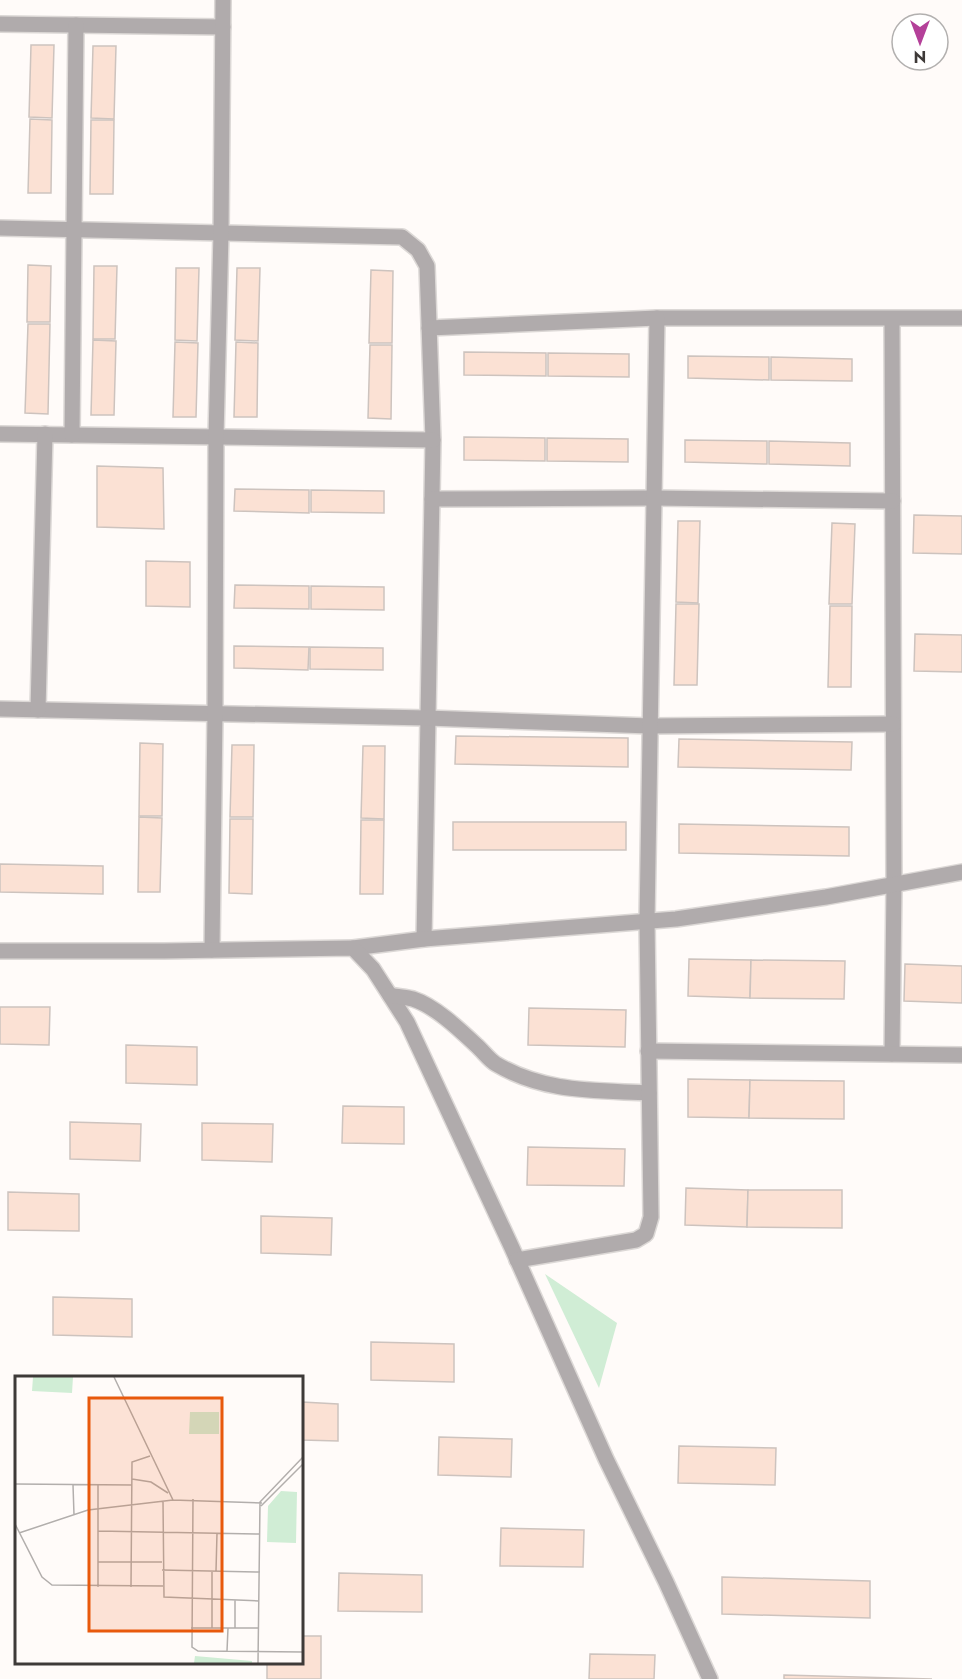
<svg xmlns="http://www.w3.org/2000/svg" width="962" height="1679" viewBox="0 0 962 1679" font-family="Jost,sans-serif">
	<rect width="100%" height="100%" fill="#fffbf9"/>
	<path fill="#d0edd5" d="M545,1274L617,1323L599,1388Z"/>
	<g fill="#fbe1d4" stroke="#cdc3be" stroke-width="1.5">
		<path d="M31,45H54L52,118L29,117Z"/>
		<path d="M93,46H116L114,119L91,118Z"/>
		<path d="M30,119L52,120L51,193H28Z"/>
		<path d="M91,120H114L113,194H90Z"/>
		<path d="M28,265L51,266L50,322H27Z"/>
		<path d="M94,266H117L115,339H93Z"/>
		<path d="M176,268H199L197,341L175,340Z"/>
		<path d="M237,268H260L258,341L235,340Z"/>
		<path d="M371,270L393,271L392,343H369Z"/>
		<path d="M28,324H50L48,414L25,413Z"/>
		<path d="M93,340L116,341L114,415H91Z"/>
		<path d="M175,342L198,343L196,417H173Z"/>
		<path d="M236,342L258,343L257,417H234Z"/>
		<path d="M370,345H392L391,419L368,418Z"/>
		<path d="M464,352L546,353V376L464,375Z"/>
		<path d="M548,353L629,354V377L548,376Z"/>
		<path d="M688,356L769,357V380L688,378Z"/>
		<path d="M771,357L852,359V381L771,380Z"/>
		<path d="M464,437L545,438V461L464,460Z"/>
		<path d="M547,438L628,439V462L547,461Z"/>
		<path d="M685,440L767,441V464L685,462Z"/>
		<path d="M769,441L850,443V466L769,464Z"/>
		<path d="M97,466L163,468L164,529L97,527Z"/>
		<path d="M235,489L309,490V513L234,511Z"/>
		<path d="M311,490L384,491V513L311,512Z"/>
		<path d="M914,515L962,516V554L913,553Z"/>
		<path d="M678,521H700L698,603L676,602Z"/>
		<path d="M832,523L855,524L852,604H829Z"/>
		<path d="M146,561L190,562V607L146,606Z"/>
		<path d="M235,585L309,586V609L234,608Z"/>
		<path d="M311,586L384,587V610L311,609Z"/>
		<path d="M676,604H699L697,685H674Z"/>
		<path d="M830,606H852L851,687H828Z"/>
		<path d="M915,634L962,635V672L914,671Z"/>
		<path d="M234,646L309,647L308,670L234,668Z"/>
		<path d="M310,647L383,648V670L310,669Z"/>
		<path d="M456,736L628,738V767L455,764Z"/>
		<path d="M679,739L852,742L851,770L678,767Z"/>
		<path d="M140,743L163,744L162,816H139Z"/>
		<path d="M232,745H254L253,817H230Z"/>
		<path d="M363,746H385L384,819L361,818Z"/>
		<path d="M139,817L162,818L160,892H138Z"/>
		<path d="M230,819H253L252,894L229,893Z"/>
		<path d="M361,820H384L383,894H360Z"/>
		<rect x="453" y="822" width="173" height="28"/>
		<path d="M679,824L849,827V856L679,853Z"/>
		<path d="M0,864L103,866V894L0,892Z"/>
		<path d="M689,959L751,960L750,998L688,996Z"/>
		<path d="M751,960L845,961L844,999L750,998Z"/>
		<path d="M905,964L962,966V1003L904,1001Z"/>
		<path d="M0,1007H50L49,1045L0,1044Z"/>
		<path d="M529,1008L626,1010L625,1047L528,1045Z"/>
		<path d="M126,1045L197,1047V1085L126,1083Z"/>
		<path d="M688,1079L750,1080L749,1118L688,1117Z"/>
		<path d="M750,1080L844,1081V1119L749,1118Z"/>
		<path d="M343,1106L404,1107V1144L342,1143Z"/>
		<path d="M70,1122L141,1124L140,1161L70,1159Z"/>
		<path d="M202,1123L273,1124L272,1162L202,1160Z"/>
		<path d="M528,1147L625,1149L624,1186L527,1185Z"/>
		<path d="M686,1188L748,1190L747,1227L685,1225Z"/>
		<path d="M748,1190H842V1228L747,1227Z"/>
		<path d="M8,1192L79,1194V1231L8,1230Z"/>
		<path d="M261,1216L332,1218L331,1255L261,1253Z"/>
		<path d="M53,1297L132,1299V1337L53,1335Z"/>
		<path d="M371,1342L454,1344V1382L371,1380Z"/>
		<path d="M302,1402L338,1404V1441L302,1440Z"/>
		<path d="M439,1437L512,1439L511,1477L438,1475Z"/>
		<path d="M679,1446L776,1448L775,1485L678,1483Z"/>
		<path d="M501,1528L584,1530L583,1567L500,1566Z"/>
		<path d="M339,1573L422,1575V1612L338,1611Z"/>
		<path d="M722,1577L870,1581V1618L722,1614Z"/>
		<path d="M302,1636H321V1679H267V1662H302Z"/>
		<path d="M590,1654L655,1655L654,1679H589Z"/>
		<path d="M784,1675L932,1679H784Z"/>
	</g>
	<g fill="none" stroke-linecap="round" stroke-linejoin="round">
		<g stroke="#dcd8d6" stroke-width="18">
			<g id="minor">
				<path d="M0,24L223,27"/>
				<path d="M0,228L402,237L418,250L427,266L433,440L424,939"/>
				<path d="M892,319L894,885L892,1054"/>
				<path d="M429,328L657,318H962"/>
				<path d="M0,434L433,440"/>
				<path d="M72,435L76,25"/>
				<path d="M432,499L654,498L893,501"/>
				<path d="M0,709L427,718L650,726L893,724"/>
				<path d="M38,710L45,434"/>
				<path d="M353,948L424,939L676,919L826,897L962,872"/>
				<path d="M212,950L215,713L216,437L221,233L223,0"/>
				<path d="M0,951H164L353,948L373,969L407,1022L512,1248L606,1459L666,1582L710,1679"/>
				<path d="M390,995C398,997 406,997 413,999C435,1006 460,1030 476,1045C483,1051 489,1060 496,1064C545,1093 595,1090 649,1093"/>
				<path d="M648,1051L962,1055"/>
				<path d="M517,1260L636,1240L646,1234L651,1217L647,921L657,318"/>
			</g>
		</g>
		<use href="#minor" stroke="#b0abac" stroke-width="15"/>
	</g>
	<g transform="translate(15 1376)">
		<rect width="288" height="288" fill="#fffbf9"/>
		<path d="M18,1H58L57,17L17,15ZM175,36H204V58H174ZM266,115L282,116L281,167L252,166L253,130ZM180,280L237,285V287H179Z" fill="#d0edd5"/>
		<path fill="none" stroke="#b2aeac" stroke-width="1.5" d="M99,1L158,124L247,127M117,103L136,106L153,117M0,108L117,109M58,109L59,139M83,109V211M178,123L177,271L183,275L288,276M148,125L149,221L244,225M246,130L288,88M0,148L27,201L37,209L148,210M83,155L245,158M4,157L73,134L158,124M83,186H147M147,194L245,196M201,195L202,157M116,211L117,86L135,80M176,252H244M197,252V195M220,252V224M212,275L213,252M243,287L245,126L288,81"/>
		<path fill="#e8590c" fill-opacity="0.15" stroke="#e8590c" stroke-width="3" d="M74,22H207V255H74Z"/>
		<rect width="288" height="288" fill="none" stroke="#3e3a38" stroke-width="3"/>
	</g>
	<g transform="translate(920 42) rotate(180)"><circle r="28" fill="#ffffff" stroke="#b2b0af" stroke-width="1.5"/>
	<path d="M0-4.5L10 22L0 15L-10 22Z" fill="#b44099"/>
	<text y="-9" font-size="16" font-weight="bold" text-anchor="middle" fill="#3e3a38">N</text>
	</g>
</svg>
